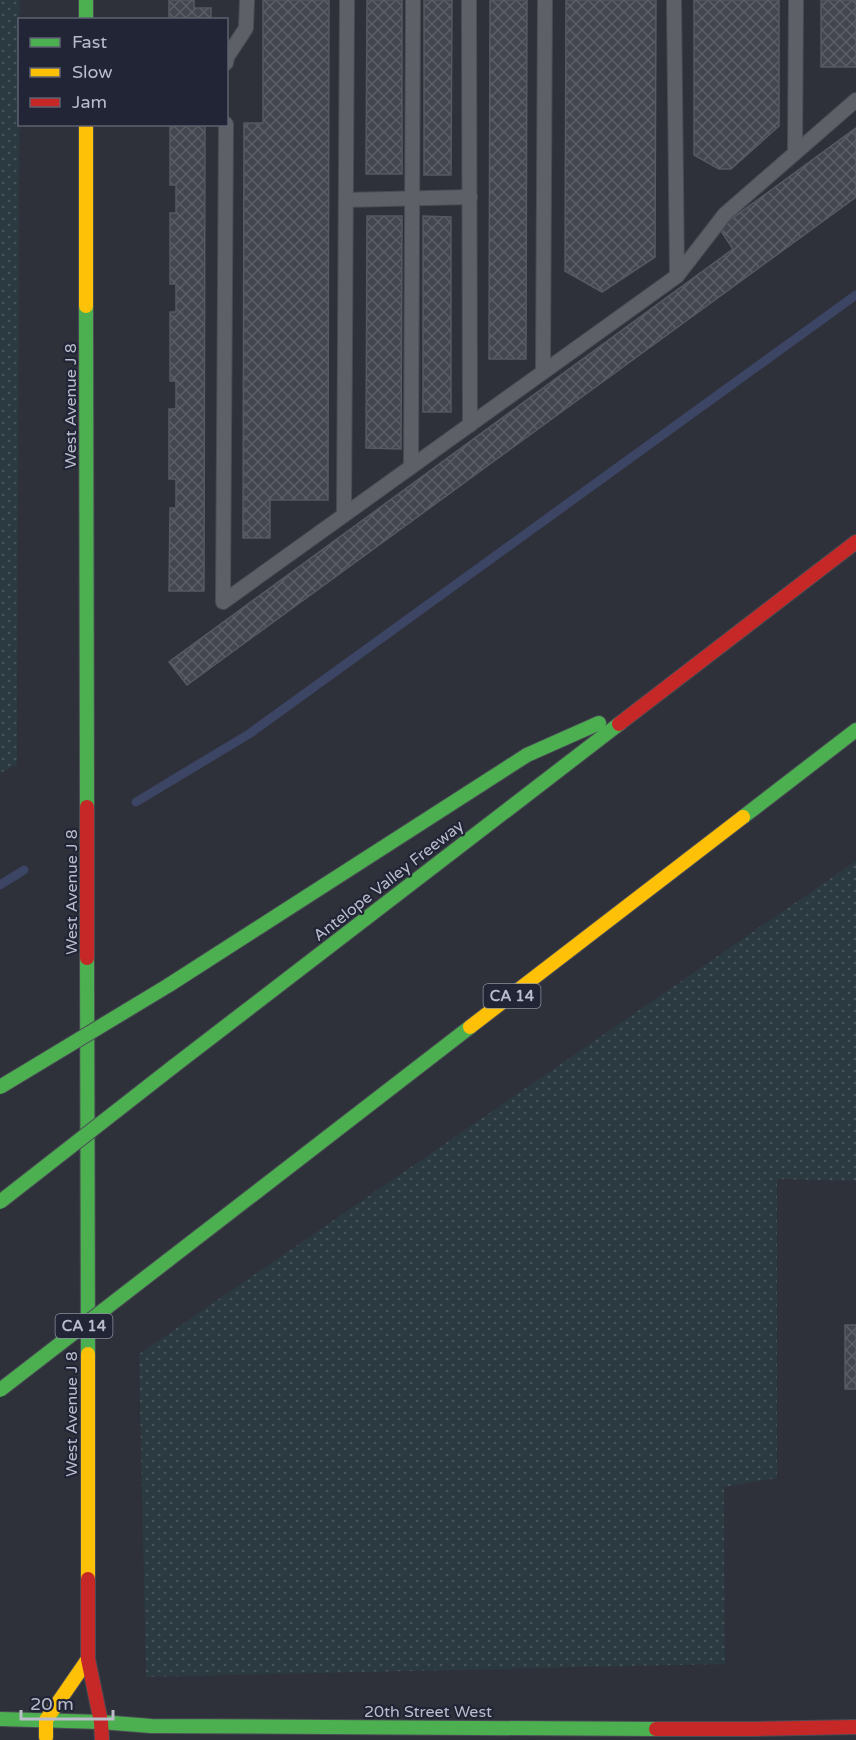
<svg xmlns="http://www.w3.org/2000/svg" width="856" height="1740" viewBox="0 0 856 1740" font-family="'Varela Round',sans-serif">
	<defs>
		<pattern id="grass-dots" width="8" height="8" patternUnits="userSpaceOnUse" patternTransform="scale(1.5)"><rect width="8" height="8" fill="#2b3940"/><path d="M2 2h.1M6 6h.1" fill="none" stroke="#48545a" stroke-width="1.8" stroke-linecap="round"/></pattern>
		<pattern id="building-cross-hatch" width="8" height="8" patternUnits="userSpaceOnUse" patternTransform="scale(1.5)"><rect width="8" height="8" fill="#44464f"/><path d="M0 0l8 8M0 8l8-8" fill="none" stroke="#5d5f67"/></pattern>
	</defs>
	<rect width="100%" height="100%" fill="#2e303a"/>
	<g fill="url(#grass-dots)">
		<path d="M0,0H20L17,765L0,773Z"/>
		<path d="M856,861V1181L777,1179V1478L724,1487L725,1664L146,1677L139,1354Z"/>
	</g>
	<g fill="none" stroke-linecap="round" stroke-linejoin="round">
		<g stroke="#3d4564" stroke-width="9">
			<path d="M136,802L249,734L856,295"/>
			<path d="M0,885L24,870"/>
		</g>
	</g>
	<g fill="url(#building-cross-hatch)" stroke="#565862" stroke-width="1.5">
		<path d="M169,0H194V8H211V20H169Z"/>
		<path d="M263,0H329L328,500H270V538H243L244,123H263Z"/>
		<path d="M367,0H402V174H366Z"/>
		<path d="M424,0H452L451,175H424Z"/>
		<path d="M490,0H527L526,359H489Z"/>
		<path d="M566,0H656L655,257L602,292L565,271Z"/>
		<path d="M694,0H779V126L731,169H719L694,155Z"/>
		<rect x="821" y="0" width="35" height="67"/>
		<path d="M170,124H205L204,591H169L170,508H176V479H169V409H176V381H170V312H176V284H170V213H176V185H170Z"/>
		<path d="M856,128V197L187,685L169,662L733,249L719,228Z"/>
		<path d="M367,216H402L401,449L366,448Z"/>
		<path d="M423,216L451,217V412H423Z"/>
		<rect x="845" y="1325" width="11" height="64"/>
	</g>
	<g fill="none" stroke-linecap="round" stroke-linejoin="round">
		<g stroke="#4a4c54" stroke-width="16">
			<g id="lane">
				<path d="M469,0L470,425"/>
				<path d="M674,0L677,276"/>
				<path d="M226,63L227,57L246,28L247,0"/>
				<path d="M226,124L223,602L677,276L725,214L856,100"/>
				<path d="M795,153L796,0"/>
				<path d="M346,200L470,197"/>
				<path d="M543,372L545,0"/>
				<path d="M411,467L413,0"/>
				<path d="M344,515L347,0"/>
			</g>
		</g>
		<g stroke="#4a4c54" stroke-width="16">
			<g id="fast">
				<path d="M86,0V20"/>
				<path d="M86,306L87,807"/>
				<path d="M743,817L856,730"/>
				<path d="M87,958L88,1354"/>
				<path d="M169,985L527,755L599,723"/>
				<path d="M174,1066L619,724"/>
				<path d="M167,1261L470,1027"/>
				<path d="M0,1719L101,1722L151,1726L656,1729"/>
			</g>
		</g>
		<g stroke="#4a4c54" stroke-width="16">
			<g id="slow">
				<path d="M86,124V306"/>
				<path d="M470,1027L743,817"/>
				<path d="M88,1354V1579"/>
				<path d="M46,1737V1720L88,1659"/>
			</g>
		</g>
		<g stroke="#4a4c54" stroke-width="16">
			<g id="jam">
				<path d="M619,724L856,542"/>
				<path d="M87,807V958"/>
				<path d="M88,1579V1659L101,1722L102,1740"/>
				<path d="M656,1729H754L856,1727"/>
			</g>
		</g>
		<use href="#lane" stroke="#5e6068" stroke-width="14"/>
		<use href="#fast" stroke="#4caf50" stroke-width="14"/>
		<use href="#slow" stroke="#ffc107" stroke-width="14"/>
		<use href="#jam" stroke="#c62828" stroke-width="14"/>
		<g stroke="#4b4c56" stroke-width="16" stroke-linecap="butt">
			<g id="fast-bridge">
				<path d="M0,1087L169,985"/>
				<path d="M0,1202L174,1066"/>
				<path d="M0,1390L167,1261"/>
			</g>
		</g>
		<use href="#fast-bridge" stroke="#4caf50" stroke-width="14"/>
	</g>
	<g text-anchor="middle" stroke-width="4.5" stroke-linejoin="round" paint-order="stroke">
		<g fill="#212536" stroke="#8b8f9e" stroke-width="1.5">
			<rect x="483.5" y="984" width="57" height="24" rx="4.5"/>
			<rect x="55.5" y="1314" width="57" height="24" rx="4.5"/>
		</g>
		<g font-size="15" font-weight="bold" fill="#b9bcca">
			<text x="512" y="1001">CA 14</text>
			<text x="84" y="1331">CA 14</text>
		</g>
		<g font-size="16" fill="#b9bcca" stroke="#212536">
			<text transform="translate(70 406) rotate(-90)" y="6">West Avenue J 8</text>
			<text transform="translate(388 880) rotate(-38)" y="6">Antelope Valley Freeway</text>
			<text transform="translate(71 892) rotate(-90)" y="6">West Avenue J 8</text>
			<text transform="translate(71 1414) rotate(-90)" y="6">West Avenue J 8</text>
			<text x="428" y="1717">20th Street West</text>
		</g>
	</g>
	<rect x="18" y="18" width="210" height="108" fill="#212536" stroke="#5e6171" stroke-width="1.5"/>
	<rect x="30" y="38" width="30" height="9" fill="#4caf50" stroke="#5e6171" stroke-width="1.5"/>
	<text x="72" y="48" font-size="18" fill="#b9bcca">Fast</text>
	<rect x="30" y="68" width="30" height="9" fill="#ffc107" stroke="#5e6171" stroke-width="1.5"/>
	<text x="72" y="78" font-size="18" fill="#b9bcca">Slow</text>
	<rect x="30" y="98" width="30" height="9" fill="#c62828" stroke="#5e6171" stroke-width="1.5"/>
	<text x="72" y="108" font-size="18" fill="#b9bcca">Jam</text>
	<path d="M21 1710v9h92v-9" fill="none" stroke="#b9bcca" stroke-width="3"/>
	<text x="30" y="1710" font-size="18" fill="#b9bcca" stroke="#212536" stroke-width="4.5" paint-order="stroke">20 m</text>
</svg>
